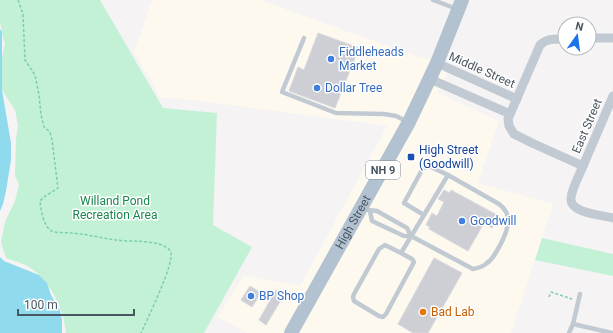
<svg xmlns="http://www.w3.org/2000/svg" width="613" height="333" viewBox="0 0 613 333" font-family="Roboto,sans-serif">
	<rect width="100%" height="100%" fill="#f5f3f3"/>
	<path fill="#fdf9ef" d="M152,0H260L416,56L451,64L438,93L499,121L478,183L553,204L511,333H247L218,317L244,275L300,286L387,126L193,100L161,98L134,52Z"/>
	<g fill="#c3f1d5">
		<path d="M0,0H100L163,108L217,113L213,225L252,247L204,333H66C64,309 50,280 29,267C21,262 13,261 6,258L1,242L5,222L15,201L19,185L15,175L16,140L18,125L15,110L2,90L0,65L5,44L3,38L0,21Z"/>
		<path d="M542,238L613,254V276L535,260Z"/>
	</g>
	<g fill="#90daee">
		<path d="M0,29L2,32V90L11,143V160L6,191L3,204L0,211Z"/>
		<path d="M0,257L4,261L39,275L47,283L51,295L60,310L62,320V333H0Z"/>
	</g>
	<g fill="#cdcfd5" stroke="#d7d9de">
		<path d="M318,33L359,48L335,108L289,91L298,67L304,70Z"/>
		<path d="M444,190L450,193L451,190L499,216L492,228L484,223L468,251L429,229L430,227L426,225L432,213L437,216L444,202L438,199Z"/>
		<path d="M434,258L462,273L428,333H413L398,324Z"/>
		<path d="M250,286L261,293L252,307L241,300Z"/>
		<path d="M276,290L284,295L266,325L259,320Z"/>
	</g>
	<g fill="none" stroke-linecap="round" stroke-linejoin="round">
		<g stroke="#7ad0a6" stroke-width="1.5" stroke-dasharray="3 2" stroke-linecap="butt">
			<path d="M18,0L23,14L25,60L35,75L39,95L41,115L44,127L50,132L52,140L58,188L44,197L40,201C41,210 43,224 50,230C55,234 65,232 71,233C86,234 101,238 116,240C131,242 148,240 162,245C166,247 170,249 171,253C174,264 147,320 141,333"/>
			<path d="M549,297L551,292L572,299"/>
		</g>
		<g stroke="#c1cad2" stroke-width="4.5">
			<path d="M433,0L457,9"/>
			<path d="M304,38L282,92L336,113L384,114L396,116L408,122"/>
			<path d="M368,210L377,211L407,228L411,236"/>
			<path d="M370,211L372,221L404,236H411L473,269C479,268 483,267 487,263C495,258 508,232 508,222C509,214 504,208 499,204L448,175L429,166L423,168L404,203L424,215L401,253L412,259L414,262L386,314L383,317L379,316L354,301L353,297L354,294L379,249L385,245L401,253"/>
			<path d="M424,215L448,175"/>
			<path d="M573,324L612,333"/>
			<path d="M569,333L573,324L580,294"/>
		</g>
		<g stroke="#c1cad2" stroke-width="9">
			<path d="M589,38H613"/>
			<path d="M565,39C555,39 547,38 540,45L508,119L509,126L514,134L532,143L583,166C579,176 572,188 571,198C569,213 602,215 613,218"/>
			<path d="M437,63L517,99"/>
			<path d="M430,79L510,114"/>
			<path d="M583,166L613,96"/>
		</g>
		<path stroke="#b3c2d1" stroke-width="14" id="s1" d="M291,333L409,122L437,63L462,0"/>
	</g>
	<g fill="#3f7fe0" stroke="#fff" stroke-width="1.5">
		<circle cx="331" cy="59" r="4"/>
		<circle cx="317" cy="88" r="4"/>
		<circle cx="462" cy="221" r="4"/>
		<circle cx="251" cy="296" r="4"/>
	</g>
	<rect fill="#1a4fb4" stroke="#fff" stroke-width="1.5" x="407" y="153" width="8" height="8" rx="2"/>
	<circle fill="#e8710a" stroke="#fff" stroke-width="1.5" cx="423" cy="312" r="4"/>
	<g text-anchor="middle" stroke-width="3" stroke-linejoin="round" paint-order="stroke">
		<rect fill="#fff" stroke="#808990" stroke-width="1" x="366" y="161" width="34" height="18" rx="3"/>
		<g font-size="11" font-weight="bold" fill="#4a5661">
			<text x="383" y="174">NH 9</text>
		</g>
		<g font-size="12" fill="#366cbe" stroke="#fff" text-anchor="start">
			<text x="339" y="56">Fiddleheads<tspan x="339" dy="14">Market</tspan></text>
			<text x="325" y="92">Dollar Tree</text>
			<text x="470" y="225">Goodwill</text>
			<text x="259" y="300">BP Shop</text>
		</g>
		<g font-size="12" fill="#4a5661" stroke="#fff">
			<text transform="translate(482 70) rotate(24)" y="4">Middle Street</text>
			<text transform="translate(587 126) rotate(-67)" y="4">East Street</text>
			<text dy="4" stroke="none"><textPath href="#s1" startOffset="127">High Street</textPath></text>
		</g>
		<g font-size="12" fill="#164399" stroke="#fff" text-anchor="start">
			<text x="419" y="154">High Street<tspan x="419" dy="14">(Goodwill)</tspan></text>
		</g>
		<g font-size="12" fill="#17864f" stroke="#fff">
			<text x="115" y="205">Willand Pond<tspan x="115" dy="14">Recreation Area</tspan></text>
		</g>
		<g font-size="12" fill="#c56008" stroke="#fff" text-anchor="start">
			<text x="431" y="316">Bad Lab</text>
		</g>
	</g>
	<g transform="translate(577 36) rotate(14)"><circle r="19" fill="#ffffff" stroke="#b7bbc0"/>
	<path d="M0-3L7 15L0 10L-7 15Z" fill="#1a73e8"/>
	<text y="-6" font-size="11" font-weight="bold" text-anchor="middle" fill="#4a5661">N</text>
	</g>
	<path d="M18 309v6h116v-6" fill="none" stroke="#4a5661" stroke-width="2"/>
	<text x="24" y="309" font-size="12" fill="#4a5661" stroke="#ffffff" stroke-width="3" paint-order="stroke">100 m</text>
</svg>
